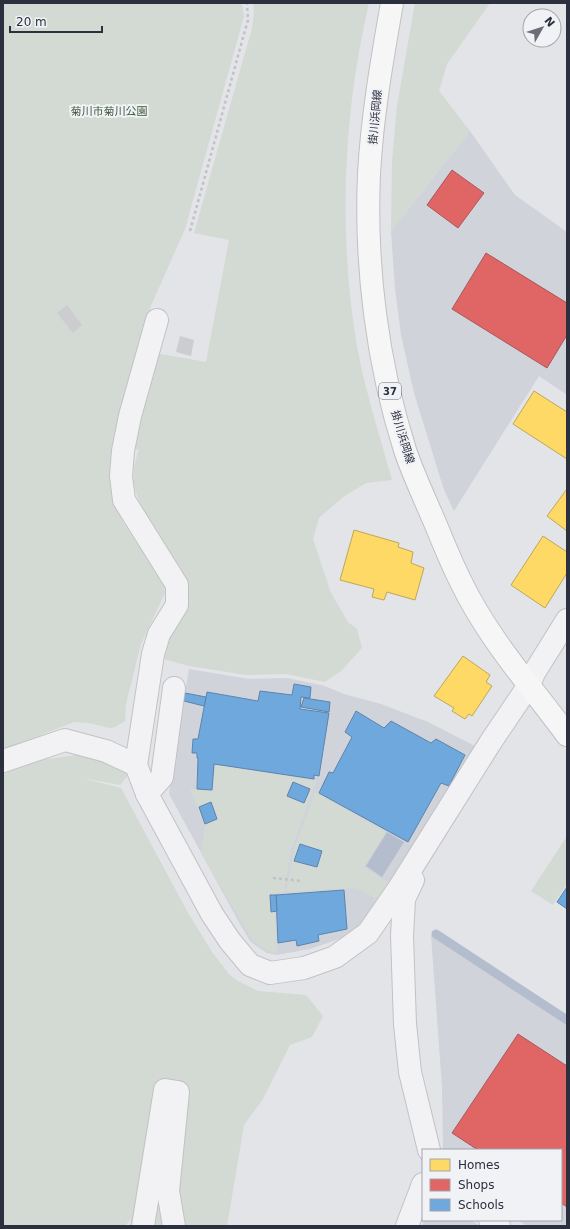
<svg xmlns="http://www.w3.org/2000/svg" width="570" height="1229" viewBox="0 0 570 1229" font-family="'DejaVu Sans','Noto Sans JP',sans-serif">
	<rect width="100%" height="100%" fill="#e2e4e7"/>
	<g fill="#d1d3da">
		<path d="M470,131L515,195L567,232V395L539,376L454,511L444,490L414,393L401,335L395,289L391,231Z"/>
		<path d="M189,669L249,679L287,678L325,686L344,694L381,704L428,722L477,747L362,922L352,932L342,938L310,949L277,955L267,953L258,947L250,941L241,926L169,794Z"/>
		<path d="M431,935L567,1025V1226H527L517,1220H561V1150H443L442,1087Z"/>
		<path d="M424,1220H471L480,1226H422Z"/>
	</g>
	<g fill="#d2dad3">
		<path d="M3,3H242L244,16L185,229L146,317L110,476L114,504L124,524L164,584L165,593L141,644L126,704L125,721L115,727L110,728L89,723L74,722L3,750Z"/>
		<path d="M253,3H369C343,113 338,235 357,346C365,391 380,436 392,480L366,483L343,497L319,518L313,539L331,593L348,622L357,629L362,648L341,671L325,682L286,674L246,675L189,666L167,660L161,656L171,632L188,599L187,580L182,570C173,556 164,542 155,528C138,501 126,483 139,450L132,447L156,353L206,362L229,240L194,233L252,28L254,12Z"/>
		<path d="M415,3H490L447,64L439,91L470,131L391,231L392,161L397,106Z"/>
		<path d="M106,751L136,765L120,785L82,778L121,788L187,911L212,952L229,974L238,981L258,991L306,995L323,1016L312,1037L290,1045L263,1099L244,1125L227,1226H130L131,1219L125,1226H3V765Z"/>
		<path d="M221,765L316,781L291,850L284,892L274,893L277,953L268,951L252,940L201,853L205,825L190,789L213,791L215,766Z"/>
		<path d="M315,792L386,832L364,867L388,882L376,899L361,890L353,888L286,892L294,850Z"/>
		<path d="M567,836V884L553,905L531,891Z"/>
	</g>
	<path fill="#b4bdce" d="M387,832L404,842L382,877L366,866Z"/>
	<g fill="#ffd966" stroke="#bfa65a">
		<path d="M534,391L567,412V459L513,424Z"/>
		<path d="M567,489V531L547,516Z"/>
		<path d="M354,530L399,543L398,547L413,552L411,563L424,568L415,600L387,592L384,600L372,597L374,589L340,580Z"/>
		<path d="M543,536L567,552V573L545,608L511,585Z"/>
		<path d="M463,656L490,675L486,682L492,686L472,716L469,714L465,719L452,711L454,708L434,696Z"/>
	</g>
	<g fill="#e06666" stroke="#aa565a">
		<path d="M452,170L484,193L458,228L427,205Z"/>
		<path d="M486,253L567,303V335L547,368L452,309Z"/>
		<path d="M518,1034L567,1066V1207L561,1203V1150H478L452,1133Z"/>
	</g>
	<g fill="#6fa8dc" stroke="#5b84ad">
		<path d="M294,684L311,687L310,698L301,697L300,709L329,713L319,776L314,775V779L214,764L212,790L197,789L198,758H197V753H192L193,739H198L207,692L258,701L260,691L292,695Z"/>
		<path d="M185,693L206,697L204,706L184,701Z"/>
		<path d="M304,698L330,702L329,712L301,707Z"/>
		<path d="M356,711L384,728L391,721L431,743L436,739L465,755L449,786L441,783L408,842L319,793L329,772L333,773L352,737L345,732Z"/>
		<path d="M293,782L310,789L304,803L287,796Z"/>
		<path d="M211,802L217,819L205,824L199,807Z"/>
		<path d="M300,844L322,851L317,867L294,861Z"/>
		<path d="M567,887V909L557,902Z"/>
		<path d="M344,890L347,929L318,935L319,941L297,946L296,940L278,943L276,895Z"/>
		<path d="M270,895H276L277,911L271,912Z"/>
	</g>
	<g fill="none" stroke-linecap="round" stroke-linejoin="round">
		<path stroke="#b4bdce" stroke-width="9" d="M436,934L567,1020"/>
	</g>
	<g fill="#cccdd0">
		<path d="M67,305L82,325L73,333L57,313Z"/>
		<path d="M180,336L194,340L191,356L176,352Z"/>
	</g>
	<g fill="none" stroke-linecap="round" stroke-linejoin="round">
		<g stroke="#c1c2c5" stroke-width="24">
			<g id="minor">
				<path d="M157,320L130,416L123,451L121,476L124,500L177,585V605L159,634L153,654L136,765L147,794L212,914L230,941L250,965L270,973L304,968L335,957L368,933L399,888L490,743L529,685L534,673L567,620"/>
				<path d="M3,761L65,740L106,751L136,765"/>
				<path d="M147,794L162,777L174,688"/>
				<path d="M413,880L404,899L402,936L405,1024L410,1072L429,1150"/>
				<path d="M490,1220L499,1226"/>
				<path d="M143,1226L165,1090L178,1092L168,1191L174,1226"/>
				<path d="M407,1226L423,1184"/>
			</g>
		</g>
		<g stroke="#bfc1c4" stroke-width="24">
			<path id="major" d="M392,3C382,60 372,117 369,174C365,266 377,362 405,450C414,477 427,503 438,530C445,547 452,564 460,580C487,637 530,685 567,735"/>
		</g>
		<g stroke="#c2c2c6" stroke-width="2.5" stroke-dasharray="3 3" stroke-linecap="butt">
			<path d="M190,231L244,34L248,20L247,3"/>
			<path d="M273,878L302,881"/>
		</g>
		<use href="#minor" stroke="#f2f2f4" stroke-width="22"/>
		<use href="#major" stroke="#f6f6f6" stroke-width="22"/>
	</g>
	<g text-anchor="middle" stroke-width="4" stroke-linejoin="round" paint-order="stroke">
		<rect fill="#f1f2f6" stroke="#666a75" stroke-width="1" x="379" y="383" width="22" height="16" rx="3"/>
		<g font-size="10" font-weight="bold" fill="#2b2f3e">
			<text x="390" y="395">37</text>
		</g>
		<g font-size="11" fill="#3b583a" stroke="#f1f2f6">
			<text x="109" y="115">菊川市菊川公園</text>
		</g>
		<g font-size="11" fill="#2b2f3e" stroke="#f1f2f6">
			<text transform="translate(375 117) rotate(-85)" y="4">掛川浜岡線</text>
			<text transform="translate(403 437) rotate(73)" y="4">掛川浜岡線</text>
		</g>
	</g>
	<rect width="570" height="1229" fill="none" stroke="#2b2f3e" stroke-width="8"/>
	<rect x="422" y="1149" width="140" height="72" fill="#f1f2f6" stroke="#a2a4ac"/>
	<rect x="430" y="1159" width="20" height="12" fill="#ffd966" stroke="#a2a4ac"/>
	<text x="458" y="1169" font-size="12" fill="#2b2f3e">Homes</text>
	<rect x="430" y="1179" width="20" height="12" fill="#e06666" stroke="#a2a4ac"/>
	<text x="458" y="1189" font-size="12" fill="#2b2f3e">Shops</text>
	<rect x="430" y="1199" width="20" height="12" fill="#6fa8dc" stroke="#a2a4ac"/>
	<text x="458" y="1209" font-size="12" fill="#2b2f3e">Schools</text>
	<g transform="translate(542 28) rotate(51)"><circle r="19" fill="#f1f2f6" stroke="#a2a4ac"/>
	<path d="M0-3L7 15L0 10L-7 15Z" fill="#6b6e79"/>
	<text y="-6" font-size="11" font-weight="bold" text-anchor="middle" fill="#2b2f3e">N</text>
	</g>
	<path d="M10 26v6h92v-6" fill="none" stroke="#2b2f3e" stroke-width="2"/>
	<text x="16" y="26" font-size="12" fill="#2b2f3e" stroke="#f1f2f6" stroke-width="3" paint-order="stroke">20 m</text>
</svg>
